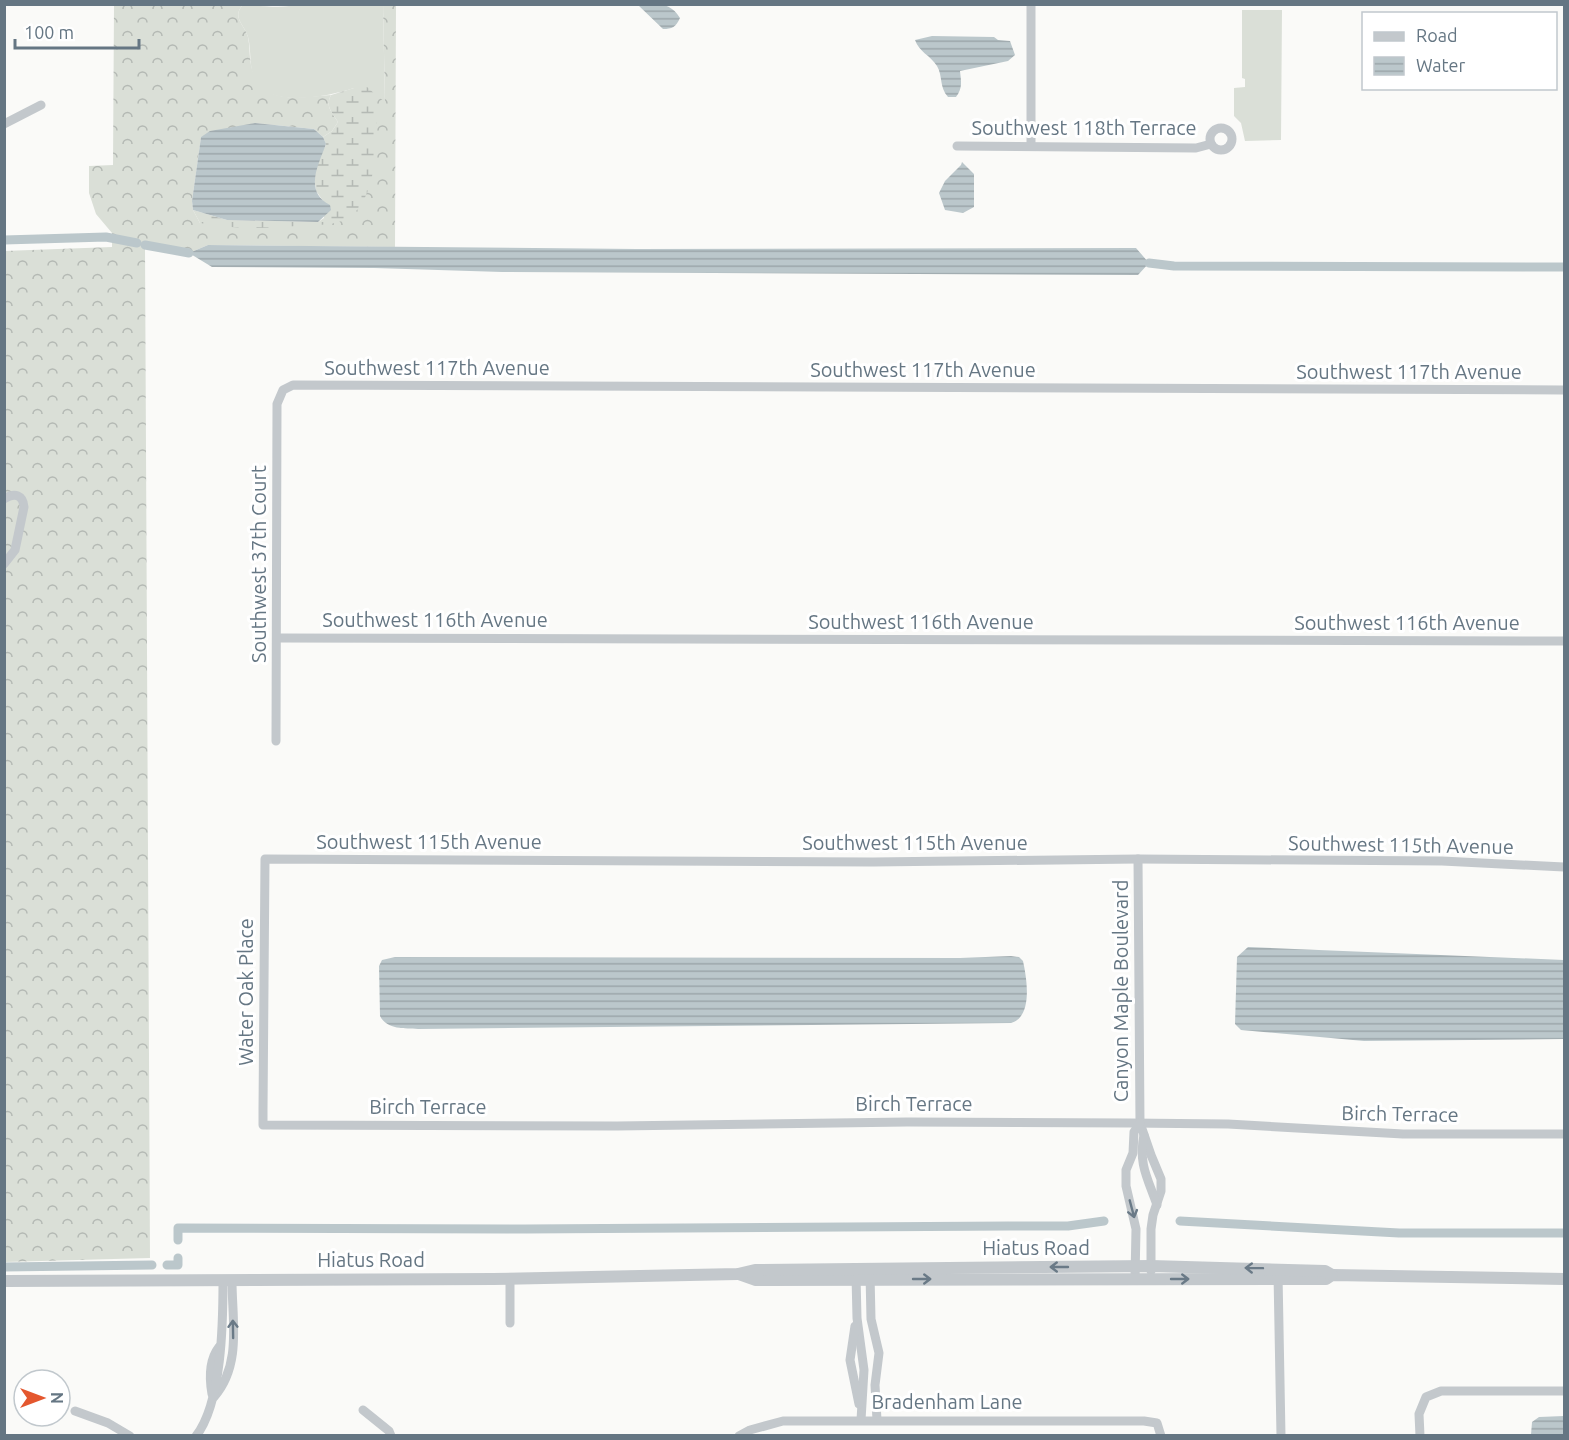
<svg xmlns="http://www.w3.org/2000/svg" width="1569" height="1440" viewBox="0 0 1569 1440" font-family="Ubuntu,sans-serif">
	<defs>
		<pattern id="forest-crowns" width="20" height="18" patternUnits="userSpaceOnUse" patternTransform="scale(1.5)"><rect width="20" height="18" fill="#dadfd7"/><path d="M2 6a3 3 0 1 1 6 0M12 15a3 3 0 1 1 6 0" fill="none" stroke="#b4b9b4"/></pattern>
		<pattern id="wetland-marsh" width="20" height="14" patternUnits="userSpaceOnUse" patternTransform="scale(1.5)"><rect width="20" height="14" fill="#dadfd7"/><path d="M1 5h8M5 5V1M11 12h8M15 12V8" fill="none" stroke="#b4b9b4"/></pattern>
		<pattern id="water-rules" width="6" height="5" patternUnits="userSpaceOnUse" patternTransform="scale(1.5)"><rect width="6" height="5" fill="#bbc7cb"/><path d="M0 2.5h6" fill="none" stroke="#9ca6aa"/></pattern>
	</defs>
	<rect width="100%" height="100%" fill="#fafaf8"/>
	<g fill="#dadfd7">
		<path d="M243,5C258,5 275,8 289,6V5H383L385,103L354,88C330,96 273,108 257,83C248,70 252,52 248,37C245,25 231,17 243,5Z"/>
		<path d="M1242,10H1282L1281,140L1245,141L1241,123L1234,116V88L1245,87V79L1242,78Z"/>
	</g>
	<path fill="url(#forest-crowns)" d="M114,5H243C231,17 245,25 248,37C250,46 249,56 251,65C260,107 298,97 331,95C325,107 332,112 338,122L332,131L323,137L314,129L255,123L201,137L192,201L193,210L200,223H326L375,146L376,95L385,102L383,5H396L395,247L208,245L189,253L146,245L145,247L150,1258L5,1262L4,251L112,247V233L96,214L89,193V166L113,165Z"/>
	<path fill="url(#wetland-marsh)" d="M367,87L376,95C376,131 382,204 342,221C329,226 309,225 296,226C263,229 232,229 200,223L193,210L227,220L318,222L324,218V202L316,191L314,177L319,157L326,145L323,137L332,131L338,122C332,112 325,107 331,95L354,88Z"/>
	<g fill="url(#water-rules)">
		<path d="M638,5C656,4 670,1 680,18C676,27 672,29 663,29Z"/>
		<path d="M932,36L994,37L998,40L1010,41L1015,55L1008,61L960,71C961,81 963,88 956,97H948C939,87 943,76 937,66C930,55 919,52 915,40Z"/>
		<path d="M255,123L314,129L323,137L326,144C319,164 303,191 330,205L331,210L318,222L227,220L193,210L192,201L201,137L210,131Z"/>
		<path d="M962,162L974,174V207L963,213L945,210L939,193L945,181L961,165Z"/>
		<path d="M208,245L637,249L1136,248L1149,263L1138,275L502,272L374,268L212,267L189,253Z"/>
		<path d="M1248,947L1564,960V1039L1364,1041L1241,1030L1235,1024L1237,957Z"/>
		<path d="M1011,956L1019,957L1023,961C1027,979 1033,1017 1011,1023L418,1029C405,1028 387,1030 380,1016L379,966L382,960L395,957L960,958Z"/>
		<path d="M1564,1416V1435H1531L1532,1422L1539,1417Z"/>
	</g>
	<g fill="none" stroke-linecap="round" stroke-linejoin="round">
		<g stroke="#bbc7cb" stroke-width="9">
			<path d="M4,240L106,237L137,243"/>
			<path d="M145,245L189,253"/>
			<path d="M1149,263L1174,266L1564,267"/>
			<path d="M1180,1221L1399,1233H1564"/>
			<path d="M178,1240V1228L525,1229L1010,1226H1068L1104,1221"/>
			<path d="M167,1265H178V1258"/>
			<path d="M4,1267L152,1265"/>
		</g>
		<g stroke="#c3c8cc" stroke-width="9">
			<path d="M1031,4V146"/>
			<path d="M4,124L41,105"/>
			<circle cx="1221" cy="139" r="11"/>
			<path d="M957,146L1196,148L1211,144"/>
			<path d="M4,499C15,492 23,495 24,507L15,550L4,564"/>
			<path d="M277,638L1564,641"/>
			<path d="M276,741L277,404L283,390L293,385L1564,390"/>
			<path d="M1138,859L1140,1123L1151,1155L1161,1179V1191L1153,1215L1151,1229V1271"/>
			<path d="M1564,867L1442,861L1138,859L873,862L265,859L263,1110V1125L617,1126L907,1122L1129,1123L1228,1124L1403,1134H1564"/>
			<path d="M1144,1135C1138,1164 1148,1179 1157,1205"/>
			<path d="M870,1274L871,1319L879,1353L875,1385L877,1420"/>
			<path d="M1278,1274L1281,1436"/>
			<path d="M856,1276L857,1318L864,1370L861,1420"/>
			<path d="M510,1279V1323"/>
			<path d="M1135,1279L1136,1229L1126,1186V1170L1133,1153L1134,1132L1140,1123"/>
			<path d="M855,1326L850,1360L859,1404"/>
			<path d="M212,1394C209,1377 209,1360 219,1347"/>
			<path d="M214,1397C242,1365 232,1320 232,1281"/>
			<path d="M363,1410L389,1431L391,1436"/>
			<path d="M75,1411L108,1423L130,1436"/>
			<path d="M196,1436C222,1403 223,1322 223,1281"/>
			<path d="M739,1436L750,1430L783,1421H1144L1157,1423L1161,1436"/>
			<path d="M1420,1436L1419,1414L1426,1397L1441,1391H1564"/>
		</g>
		<g stroke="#c3c8cc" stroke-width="12">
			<path d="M739,1274L756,1280L1326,1279L1332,1275L1564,1279"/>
			<path d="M4,1281L493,1279L738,1274L755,1270L1151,1266L1325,1271L1332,1275"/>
		</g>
	</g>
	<defs><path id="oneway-shaft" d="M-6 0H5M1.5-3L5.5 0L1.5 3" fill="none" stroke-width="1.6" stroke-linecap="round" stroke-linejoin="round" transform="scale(1.5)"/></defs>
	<g stroke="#6a7a87">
		<use href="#oneway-shaft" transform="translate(1132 1209) rotate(75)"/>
		<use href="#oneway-shaft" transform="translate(1059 1267) rotate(180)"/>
		<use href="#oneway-shaft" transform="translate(1254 1268) rotate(-179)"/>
		<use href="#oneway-shaft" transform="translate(922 1279)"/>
		<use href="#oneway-shaft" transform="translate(1180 1279)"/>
		<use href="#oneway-shaft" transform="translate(233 1329) rotate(-91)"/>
	</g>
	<g text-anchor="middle" stroke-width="6" stroke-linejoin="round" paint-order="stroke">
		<g font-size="20" fill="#657683" stroke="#fff">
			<text x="1084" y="135">Southwest 118th Terrace</text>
			<text x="437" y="375">Southwest 117th Avenue</text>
			<text x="923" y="377">Southwest 117th Avenue</text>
			<text x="1409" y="379">Southwest 117th Avenue</text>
			<text transform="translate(259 564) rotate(-90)" y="7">Southwest 37th Court</text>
			<text x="435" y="627">Southwest 116th Avenue</text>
			<text x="921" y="629">Southwest 116th Avenue</text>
			<text x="1407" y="630">Southwest 116th Avenue</text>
			<text x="429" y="849">Southwest 115th Avenue</text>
			<text x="915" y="850">Southwest 115th Avenue</text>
			<text transform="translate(1401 845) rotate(1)" y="7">Southwest 115th Avenue</text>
			<text transform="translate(1121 991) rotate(-90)" y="7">Canyon Maple Boulevard</text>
			<text transform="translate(246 992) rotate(-90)" y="7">Water Oak Place</text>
			<text x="914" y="1111">Birch Terrace</text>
			<text x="428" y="1114">Birch Terrace</text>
			<text transform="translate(1400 1114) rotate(1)" y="7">Birch Terrace</text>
			<text x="1036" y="1255">Hiatus Road</text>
			<text x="371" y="1267">Hiatus Road</text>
			<text x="947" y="1409">Bradenham Lane</text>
		</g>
	</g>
	<rect width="1569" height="1440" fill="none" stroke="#657683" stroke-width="12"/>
	<rect x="1362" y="12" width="195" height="78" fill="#ffffff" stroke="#c1c8cd" stroke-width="1.5"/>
	<rect x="1374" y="32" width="30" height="9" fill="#c3c8cc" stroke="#c1c8cd" stroke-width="1.5"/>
	<text x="1416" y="42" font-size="18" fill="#657683">Road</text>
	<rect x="1374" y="57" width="30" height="18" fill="url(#water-rules)" stroke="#c1c8cd" stroke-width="1.5"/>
	<text x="1416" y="72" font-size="18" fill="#657683">Water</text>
	<g transform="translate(42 1398) rotate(90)"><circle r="28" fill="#ffffff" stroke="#c1c8cd" stroke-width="1.5"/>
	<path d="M0-4.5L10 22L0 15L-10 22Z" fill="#e4572e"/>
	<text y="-9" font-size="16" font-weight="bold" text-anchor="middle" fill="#657683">N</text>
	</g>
	<path d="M15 39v9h124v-9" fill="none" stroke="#657683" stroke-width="3"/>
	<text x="24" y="39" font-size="18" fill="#657683" stroke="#ffffff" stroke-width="4.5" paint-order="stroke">100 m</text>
</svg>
